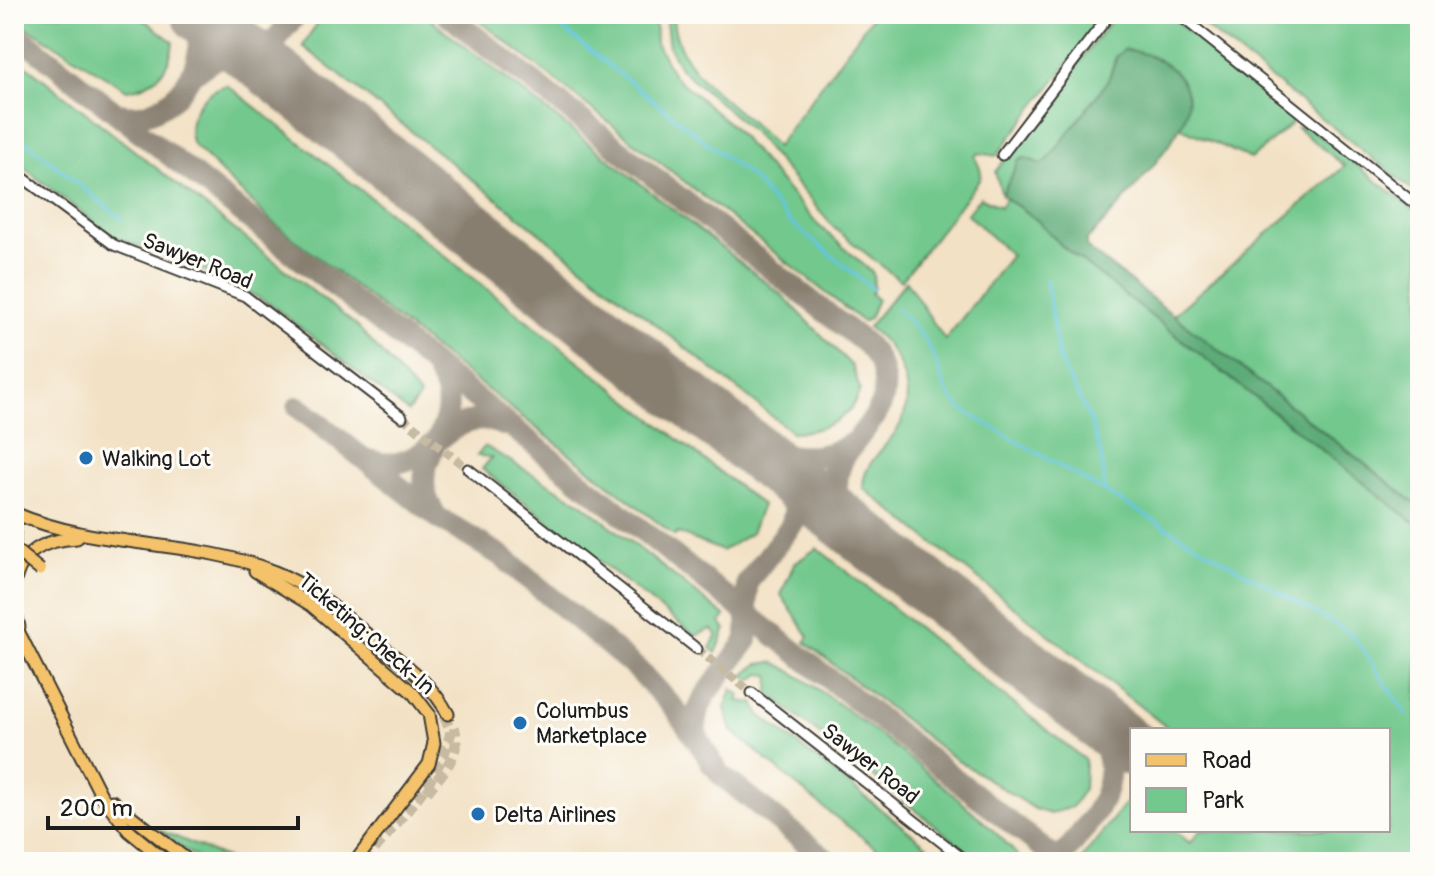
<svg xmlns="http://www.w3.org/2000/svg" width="1434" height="876" viewBox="0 0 1434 876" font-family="Pangolin,sans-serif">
	<rect width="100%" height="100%" fill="#fdfcf7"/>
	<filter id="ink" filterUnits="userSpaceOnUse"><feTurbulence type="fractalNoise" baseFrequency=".0125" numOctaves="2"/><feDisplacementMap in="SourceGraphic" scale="16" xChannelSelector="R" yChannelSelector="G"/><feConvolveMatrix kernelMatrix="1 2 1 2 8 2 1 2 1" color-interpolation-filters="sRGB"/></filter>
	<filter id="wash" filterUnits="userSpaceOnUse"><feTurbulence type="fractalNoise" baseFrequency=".006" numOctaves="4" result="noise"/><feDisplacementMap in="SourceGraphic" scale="32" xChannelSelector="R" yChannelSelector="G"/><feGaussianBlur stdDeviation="1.8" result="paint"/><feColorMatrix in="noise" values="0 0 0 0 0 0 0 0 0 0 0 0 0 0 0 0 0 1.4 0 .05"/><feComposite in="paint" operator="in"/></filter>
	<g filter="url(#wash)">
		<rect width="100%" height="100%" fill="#f2e1c4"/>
		<g fill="#72c88d" stroke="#477254" stroke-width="2">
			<path d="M14,14H137L173,42C171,69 153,87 127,90L14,19Z"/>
			<path d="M323,14H422L429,18L782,295L852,366L860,389C852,420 821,432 792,432L303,46Z"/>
			<path d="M471,14H655L656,43L674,76L732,126L818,225L873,273L874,288L871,294L877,299L869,318L863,322Z"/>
			<path d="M665,14H673C673,75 741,105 776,147L874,14H1106L996,156L978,153L975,157L981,171L980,179L901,281L834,228L753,132L681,69L669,48Z"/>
			<path d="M1116,14H1167L1292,114V123L1251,159L1179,127L1187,109L1116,56L1108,81L1048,160L1041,164L1025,158L1019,160L1002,195L995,172Z"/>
			<path d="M1189,14H1420V196L1419,195Z"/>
			<path d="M14,56L357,326L420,396L408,412L273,306L221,277L112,236L14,160Z"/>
			<path d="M227,85L762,505L751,533L722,551L678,533L675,536L271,221L193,145C183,119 202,91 227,85Z"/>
			<path d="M1307,126L1420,215V507L1172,316L1345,166L1297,128Z"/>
			<path d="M980,197L1000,207L1006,198L1038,221L1061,245L1420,527L1417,716L1420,862H1079L1131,796L1132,830H1174L1190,843L1201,830H1388V730H1170L863,488C862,465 885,448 897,430C920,394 899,350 868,327L906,281L945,340L1011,255L967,214Z"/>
			<path d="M485,446L583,504L725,616L720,623L726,629L716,653L710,648L717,635L711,629L695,636L482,469L492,457L477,456Z"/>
			<path d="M817,548L1085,760L1084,789L1072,807L1050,814L1035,809L948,754L805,642L809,637L781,595L794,564Z"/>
			<path d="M773,662C804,671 1012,835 1021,862H981L769,694L770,675L760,674L751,681L744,675L758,664Z"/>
			<path d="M732,689L740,695L738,701L754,703L759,714L948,862H894L824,808L732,731L725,708Z"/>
			<path d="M155,828L235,862H202Z"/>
		</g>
		<path fill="#5dac78" stroke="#3c644a" stroke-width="2" d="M1124,49C1154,53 1193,72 1187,110C1182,139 1109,218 1086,241V247L1420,507V527L1061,245L1038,221L1002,195L1019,160L1025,158L1041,164L1048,160L1108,81L1117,56Z"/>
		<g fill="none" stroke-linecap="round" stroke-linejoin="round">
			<g stroke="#63c6e1" stroke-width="3">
				<path d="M544,14L753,179L789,221L873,289"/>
				<path d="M14,132L122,219"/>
				<path d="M1046,280L1059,359L1089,418L1101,454L1105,492"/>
				<path d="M896,308C908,320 921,331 929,347C944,375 938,390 966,412L1352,634L1406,714"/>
			</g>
			<g stroke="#877e70" stroke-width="22">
				<path d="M447,14L866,344C885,364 891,391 876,415L747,583V640L705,696L696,715V734L712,764"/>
				<path d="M14,32L1059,861"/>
				<path d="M277,40L270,60L281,78"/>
				<path d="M191,75L215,59L266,50L297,14"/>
				<path d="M120,114C171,126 217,58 193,14"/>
				<path d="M298,407L440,519L500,555L637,669L675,709L721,775L829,862"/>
				<path d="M731,433C770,453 812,469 852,443"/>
				<path d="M369,460C431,481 444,400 503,425"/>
				<path d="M842,462C832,487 837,509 854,529"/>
				<path d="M782,472L797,498L792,523"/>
				<path d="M434,512C398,457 475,427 437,373"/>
				<path d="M1058,862C1103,805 1133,778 1084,710"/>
			</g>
			<path stroke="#877e70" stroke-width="56" d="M199,14L1132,748"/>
		</g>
	</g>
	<g filter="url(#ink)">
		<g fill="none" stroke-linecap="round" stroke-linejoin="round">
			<g stroke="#c7baa2" stroke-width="9" stroke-dasharray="9 4.5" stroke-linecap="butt">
				<path d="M402,417L468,469"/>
				<path d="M697,649L752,693"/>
			</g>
			<g stroke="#c7baa2" stroke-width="11" stroke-dasharray="11 5.5" stroke-linecap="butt">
				<path d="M427,792C442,773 463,753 454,727"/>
				<path d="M364,862C394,824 440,781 451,732L441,708"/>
			</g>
			<g stroke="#3c3a35" stroke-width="13">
				<g id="minor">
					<path d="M1178,14L1420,208"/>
					<path d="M1002,155L1110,14"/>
					<path d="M14,171L114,245L245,296L402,417"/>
					<path d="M468,469L697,649"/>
					<path d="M752,693L967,862"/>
				</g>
			</g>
			<g stroke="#3c3a35" stroke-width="15">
				<g id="major">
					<path d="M14,513C101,550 191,538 275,572C313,587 344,616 375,641C403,663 431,682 448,714"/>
					<path d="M14,528V547"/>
					<path d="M255,571L311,605L413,693L429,714L434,743L429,764L355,862"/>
					<path d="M14,586C20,551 44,540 77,538"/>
					<path d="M14,604L19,627"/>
					<path d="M14,623L101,795L129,831L167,862"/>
					<path d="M112,801L190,862"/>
				</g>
			</g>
			<use href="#minor" stroke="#fff" stroke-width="9"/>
			<use href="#major" stroke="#f3c26a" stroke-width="11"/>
			<g stroke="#3c3a35" stroke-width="15" stroke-linecap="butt">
				<path id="major-bridge" d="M14,549L40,570"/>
			</g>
			<use href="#major-bridge" stroke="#f3c26a" stroke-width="11"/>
		</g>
	</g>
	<g fill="#1f6fb2" stroke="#fdfcf7" stroke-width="3">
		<circle cx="86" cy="458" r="8"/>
		<circle cx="520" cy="723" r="8"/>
		<circle cx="478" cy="814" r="8"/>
	</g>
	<g text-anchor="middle" stroke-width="6" stroke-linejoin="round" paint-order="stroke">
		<g font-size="22" fill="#1c1c1c" stroke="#fdfcf7">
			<text transform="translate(198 260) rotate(22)" y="8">Sawyer Road</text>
			<text transform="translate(367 633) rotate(41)" y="8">Ticketing;Check-In</text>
			<text transform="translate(871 763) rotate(38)" y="8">Sawyer Road</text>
		</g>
		<g font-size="22" fill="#1c1c1c" stroke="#fdfcf7" text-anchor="start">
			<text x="102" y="466">Walking Lot</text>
			<text x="536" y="718">Columbus<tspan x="536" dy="25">Marketplace</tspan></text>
			<text x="494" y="822">Delta Airlines</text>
		</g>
	</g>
	<rect width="1434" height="876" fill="none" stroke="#fdfcf7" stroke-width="48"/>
	<rect x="1130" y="728" width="260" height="104" fill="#fdfcf7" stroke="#a3a29f" stroke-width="2"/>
	<rect x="1146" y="754" width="40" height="12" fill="#f3c26a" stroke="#a3a29f" stroke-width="2"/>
	<text x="1202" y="768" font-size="24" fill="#1c1c1c">Road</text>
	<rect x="1146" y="788" width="40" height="24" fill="#72c88d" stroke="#a3a29f" stroke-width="2"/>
	<text x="1202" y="808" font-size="24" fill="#1c1c1c">Park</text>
	<path d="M48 816v12h250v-12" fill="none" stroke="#1c1c1c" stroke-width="4"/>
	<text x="60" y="816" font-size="24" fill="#1c1c1c" stroke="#fdfcf7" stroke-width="6" paint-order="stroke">200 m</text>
</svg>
